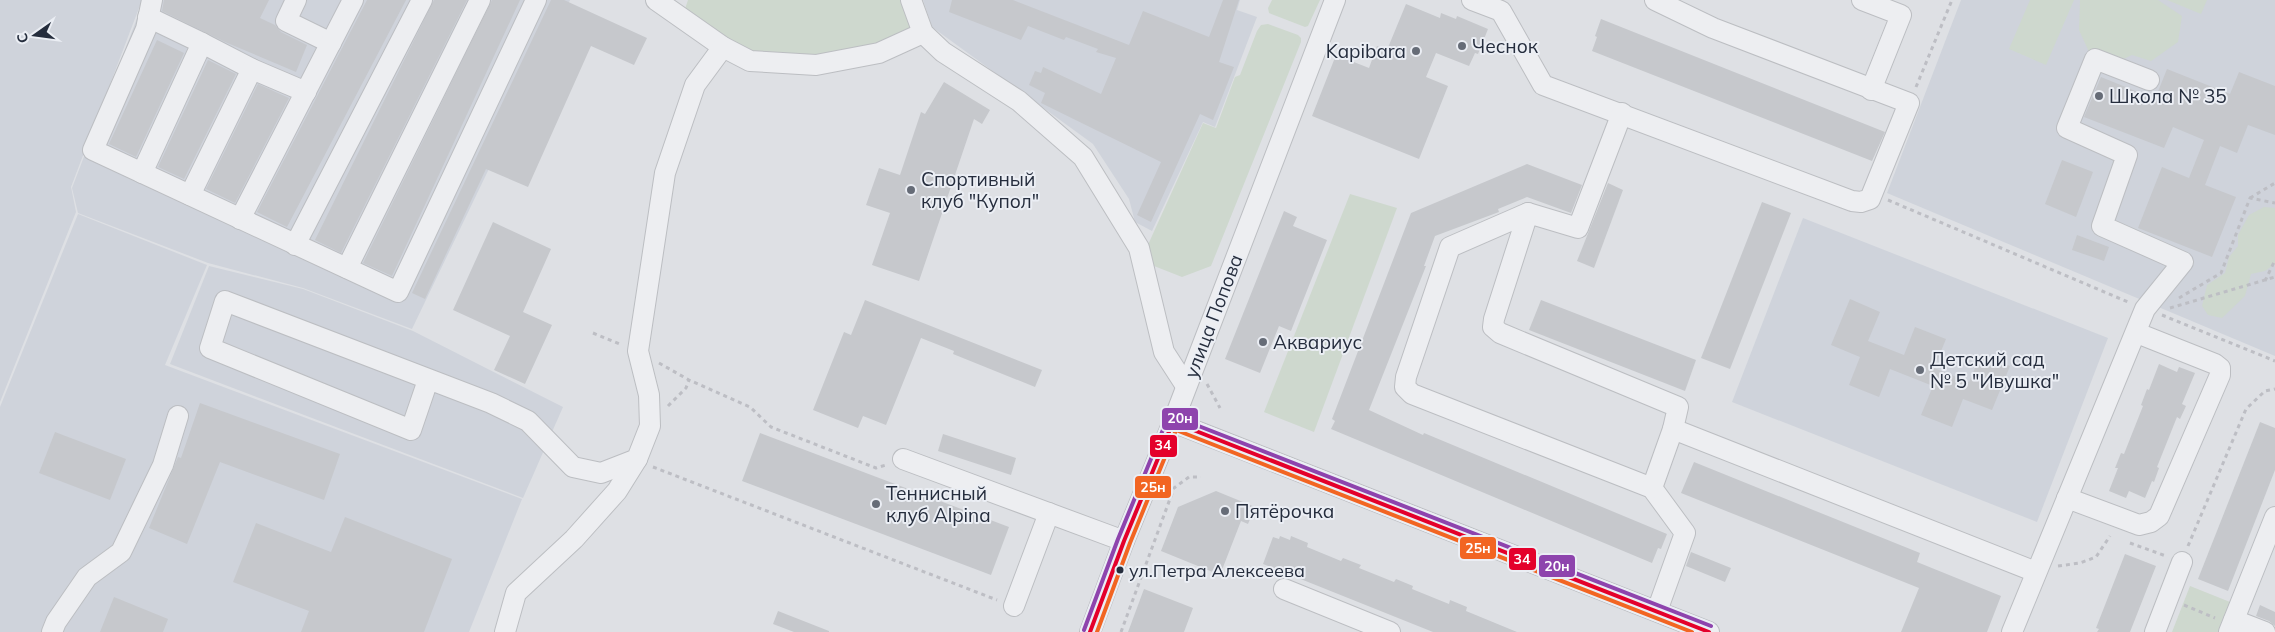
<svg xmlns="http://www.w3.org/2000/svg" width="2275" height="632" viewBox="0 0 2275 632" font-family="Mulish,sans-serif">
	<rect width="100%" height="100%" fill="#dee0e4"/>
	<g fill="#cfd3db">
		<path d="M0,0H142L71,187L76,212L0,402Z"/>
		<path d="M144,0H570L412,329L303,288L208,263L78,213L72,188Z"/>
		<path d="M923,0H1240L1237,10L1257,17L1215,127L1203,122L1152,231L1135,222L1129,199L1093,144L932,27Z"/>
		<path d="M1961,0H2275V356L1887,193Z"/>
		<path d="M78,214L207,265L165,365L522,499L469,632H0V407Z"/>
		<path d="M1803,218L2108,338L2037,522L1732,402Z"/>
		<path d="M209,266L303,289L413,331L563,407L523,498L170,364Z"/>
	</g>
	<g fill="#ced8ce">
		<path d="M688,0H902L911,31L875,47L810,58L751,52L725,39L685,9Z"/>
		<path d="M1272,0H1320L1308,26L1305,27L1269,13L1268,8Z"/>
		<path d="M2030,0H2074L2046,65L2009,49Z"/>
		<path d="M2080,0H2158L2182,16L2178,42L2151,61L2132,55L2113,64L2090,54L2079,30Z"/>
		<path d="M2167,0H2207L2201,14Z"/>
		<path d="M1268,24L1298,35L1301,38V42L1211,266L1182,277L1154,266L1147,247L1203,123L1216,128L1235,77L1240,75L1257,31L1261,25Z"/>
		<path d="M1350,194L1397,208L1314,432L1264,412Z"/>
		<path d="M2264,207L2275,208V264L2265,271L2251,274L2245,296L2222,318L2208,315L2202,306L2207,285L2225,273L2229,257L2238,246V235L2249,215Z"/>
		<path d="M2190,586L2235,604L2224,632H2172Z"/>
	</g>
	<g fill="#c6c8cc">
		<path d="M164,0H269L260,18L275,25L281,32L307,45L296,72L225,42L162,11Z"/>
		<path d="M367,0H406L287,227L257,212Z"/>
		<path d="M434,0H467L341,253L315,240Z"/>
		<path d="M492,0H520L392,276L363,263Z"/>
		<path d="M551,0H564L647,38L634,65L591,46L528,187L486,169L425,299L412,293Z"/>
		<path d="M952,0H1013L1129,45L1143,11L1209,37L1223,0H1239L1219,62L1234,67L1213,120L1200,114L1151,222L1137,215L1161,162L1041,103L1045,93L1029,85L1035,71L1041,73L1043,67L1101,94L1116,58L1096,52L1098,49L1066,37L1064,40L1028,26L1021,40L949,12Z"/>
		<path d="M1406,4L1440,18L1441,13L1456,19L1457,16L1488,29L1478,54L1475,53L1469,66L1436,53L1426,77L1448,86L1419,159L1312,116L1336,55L1369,68L1377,46L1387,50Z"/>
		<path d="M1601,19L1885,132L1872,161L1592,51L1597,37L1595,36Z"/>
		<path d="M157,40L184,53L136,157L109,144Z"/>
		<path d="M208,60L236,74L184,179L158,167Z"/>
		<path d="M2167,69L2230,94L2239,72L2275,86V135L2248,125L2237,153L2220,146L2205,185L2236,197L2212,257L2138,228L2162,167L2189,178L2204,140L2173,127L2164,148L2084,117L2101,77L2155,99Z"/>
		<path d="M944,82L990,110L982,124L974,119L919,281L872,265L890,213L866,205L879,168L900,175L921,112L925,114Z"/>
		<path d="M258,84L289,98L235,203L206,189Z"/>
		<path d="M2062,160L2093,172L2076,217L2045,204Z"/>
		<path d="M1527,164L1582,185L1571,213L1527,197L1498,209L1499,212L1435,236L1424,266H1426L1369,410L1423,435L1424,433L1667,534L1661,549L1658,548L1652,563L1331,429L1335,421L1332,419L1411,213Z"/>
		<path d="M1608,183L1623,190L1594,268L1577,261Z"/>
		<path d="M1762,202L1791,213L1730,369L1701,358Z"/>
		<path d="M1284,211L1297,217L1293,226L1327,240L1291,331L1279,326L1260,373L1225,359Z"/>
		<path d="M493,222L551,249L523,312L552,325L525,384L494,370L510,336L453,310Z"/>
		<path d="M2077,235L2109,247L2104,261L2072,250Z"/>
		<path d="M1850,299L1880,312L1868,341L1904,355L1915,327L1946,339L1934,368L1969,382L1981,354L2010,366L1992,410L1963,399L1952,427L1921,415L1933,386L1890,369L1879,397L1849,385L1860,357L1831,345Z"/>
		<path d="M865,300L1042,370L1035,387L953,354L954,351L921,338L886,425L863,416L858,428L813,410L844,332L851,335Z"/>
		<path d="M1541,300L1696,360L1685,391L1529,330Z"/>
		<path d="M2159,364L2177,372L2179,367L2195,373L2182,404L2186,406L2180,419L2177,417L2157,467L2159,468L2154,482L2152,481L2145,498L2129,491L2126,498L2109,491L2118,468H2115L2121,453L2124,454L2143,406L2141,405L2147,389L2149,390Z"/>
		<path d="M200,403L340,454L324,500L220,462L187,544L149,528L178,457L181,458Z"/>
		<path d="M2260,422L2275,428V470L2228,591L2198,579Z"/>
		<path d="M55,432L126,459L110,500L39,473Z"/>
		<path d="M760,433L1009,527L991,575L742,481Z"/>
		<path d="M943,434L1016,458L1011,475L938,451Z"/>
		<path d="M1694,462L1920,553L1917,562L2001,596L1987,632H1901L1919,588L1681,493Z"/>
		<path d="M1216,491L1255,507L1248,524L1241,521L1220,575L1161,551L1178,507Z"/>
		<path d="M345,517L452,559L424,632H301L309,611L233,582L256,523L331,552Z"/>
		<path d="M1280,536L1290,540L1291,536L1308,543L1307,547L1341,561L1343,558L1361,565L1359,568L1394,582L1396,579L1413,586L1412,589L1449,604L1450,600L1467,607L1466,611L1517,632H1433L1263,564L1273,537L1279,539Z"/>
		<path d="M1691,552L1731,568L1725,582L1686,566Z"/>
		<path d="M2125,554L2156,566L2130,632H2097L2099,629L2096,628Z"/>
		<path d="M1144,589L1193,608L1184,632H1128Z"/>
		<path d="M114,597L168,619L163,632H100Z"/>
		<path d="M2260,605L2275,612V626L2269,621L2256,616Z"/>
		<path d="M778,611L829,631V632H794L773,624Z"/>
	</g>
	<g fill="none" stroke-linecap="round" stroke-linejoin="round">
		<g stroke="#bcbec2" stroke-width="22">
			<g id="minor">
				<path d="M152,0L146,29L93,150L398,292L536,0"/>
				<path d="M296,0L286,21L331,43"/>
				<path d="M656,0L723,47L750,61L816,65L879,53L923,33"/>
				<path d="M911,0L923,33L943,52L1019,101L1083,157L1139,248L1164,352L1186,386"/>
				<path d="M1472,0L1501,11L1543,85L1852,201L1861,202L1870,199L1909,103L1713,28L1655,0"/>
				<path d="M1862,0L1901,15L1871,90"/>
				<path d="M148,17L202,43"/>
				<path d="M1622,113L1578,228L1528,213L1494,319L1493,327L1500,333L1678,407L1673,429L2036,572"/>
				<path d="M142,173L202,43L252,69"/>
				<path d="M190,195L252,69L306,92"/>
				<path d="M1528,213L1450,247L1406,377L1405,387L1412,394L1652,488L1685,533L1657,611"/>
				<path d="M240,219L353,0"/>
				<path d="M295,245L422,0"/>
				<path d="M347,268L480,0"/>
				<path d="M428,380L411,430L210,348L225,301L491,403L528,421L573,467L601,473L637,459L650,426L649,395L638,351L665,173L695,85L723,47"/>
				<path d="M1173,422L1709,632"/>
				<path d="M903,459L1124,541"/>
				<path d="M1652,488L1673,429"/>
				<path d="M2067,498L2139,525L2151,522L2159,516L2220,375V368L2215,364L2137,333"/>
				<path d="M1284,589L1390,632"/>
				<path d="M1014,606L1049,513"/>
				<path d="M2234,620L2265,632"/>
				<path d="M52,632L56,622L87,577L121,552L163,465L178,416"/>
				<path d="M505,632L516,593L574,539L617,491L637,459"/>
				<path d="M1090,632L1124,541L1173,422L1335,0"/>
				<path d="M2012,632L2145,309L2183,262L2102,226L2127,155L2067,128L2095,59L2149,80"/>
				<path d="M2155,632L2182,562"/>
				<path d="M2229,632L2275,517"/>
			</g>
		</g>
		<g stroke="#bdbec4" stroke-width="3" stroke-dasharray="4 4" stroke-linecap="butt">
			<path d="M1916,87L1952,0"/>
			<path d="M2250,198L2275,183"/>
			<path d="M1888,200L2128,302"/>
			<path d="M2265,281L2275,260"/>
			<path d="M2179,298L2221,273L2250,198L2275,203"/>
			<path d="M2170,308L2275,277"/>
			<path d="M2162,315L2275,361"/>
			<path d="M593,333L622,345"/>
			<path d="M659,363L689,380L750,407L771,427L876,468L886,465"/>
			<path d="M1207,384L1220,408"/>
			<path d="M668,406L686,388L689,380"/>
			<path d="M653,467L997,600"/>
			<path d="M2130,543L2166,556"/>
			<path d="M2188,546L2246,409L2265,391L2275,389"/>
			<path d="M2058,566L2080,563L2096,557L2110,536"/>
			<path d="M2184,605L2215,618"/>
			<path d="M1121,632L1174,488L1189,477H1201"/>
		</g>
		<use href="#minor" stroke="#edeef1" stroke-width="20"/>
		<g stroke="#ebeef4" stroke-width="8">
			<path id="bus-1" d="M1090,632L1124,541L1173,422L1709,632"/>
		</g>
		<g stroke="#ebeef4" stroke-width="8">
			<path id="bus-2" d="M1097,632L1130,543L1176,430L1692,632"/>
		</g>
		<g stroke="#ebeef4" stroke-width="8">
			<path id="bus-3" d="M1084,630L1118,539L1167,420L1173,416L1711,626"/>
		</g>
		<use href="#bus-1" stroke="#e4002b" stroke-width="4"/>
		<use href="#bus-2" stroke="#f26522" stroke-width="4"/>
		<use href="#bus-3" stroke="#8e44ad" stroke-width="4"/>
	</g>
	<g fill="#666c77" stroke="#ebeef4" stroke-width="2">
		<circle cx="1462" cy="46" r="5"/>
		<circle cx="1416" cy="51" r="5"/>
		<circle cx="2099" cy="96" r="5"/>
		<circle cx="911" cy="190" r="5"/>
		<circle cx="1263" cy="342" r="5"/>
		<circle cx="1920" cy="370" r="5"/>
		<circle cx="876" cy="504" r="5"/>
		<circle cx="1225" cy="511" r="5"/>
	</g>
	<circle fill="#252d3d" stroke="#ebeef4" stroke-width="2" cx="1120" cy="570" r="4.5"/>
	<g text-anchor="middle" stroke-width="4" stroke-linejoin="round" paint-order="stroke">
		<g font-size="18" fill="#252d3d" stroke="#ebeef4" text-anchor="start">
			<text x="1129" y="577">ул.Петра Алексеева</text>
		</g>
		<g font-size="19" fill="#252d3d" stroke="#ebeef4" text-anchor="start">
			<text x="1472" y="53">Чеснок</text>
			<text x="1406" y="58" text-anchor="end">Kapibara</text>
			<text x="2109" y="103">Школа № 35</text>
			<text x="921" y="186">Спортивный<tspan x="921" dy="22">клуб "Купол"</tspan></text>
			<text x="1273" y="349">Аквариус</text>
			<text x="1930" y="366">Детский сад<tspan x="1930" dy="22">№ 5 "Ивушка"</tspan></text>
			<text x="886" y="500">Теннисный<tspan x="886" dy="22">клуб Alpina</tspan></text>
			<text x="1235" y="518">Пятёрочка</text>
		</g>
		<g font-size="19" fill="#252d3d" stroke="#ebeef4">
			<text transform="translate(1213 316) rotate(-69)" y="7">улица Попова</text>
		</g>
	</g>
	<g stroke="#ebeef4" stroke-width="2">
		<rect x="1161" y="407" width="38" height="24" rx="5" fill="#8e44ad"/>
		<rect x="1149" y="434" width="29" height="24" rx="5" fill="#e4002b"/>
		<rect x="1134" y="475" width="38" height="24" rx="5" fill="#f26522"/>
		<rect x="1459" y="536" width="38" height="24" rx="5" fill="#f26522"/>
		<rect x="1508" y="547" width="29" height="24" rx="5" fill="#e4002b"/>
		<rect x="1538" y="554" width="38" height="24" rx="5" fill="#8e44ad"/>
	</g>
	<g font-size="14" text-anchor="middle" font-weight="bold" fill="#fff">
		<text x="1180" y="423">20н</text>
		<text x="1163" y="450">34</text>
		<text x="1153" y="492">25н</text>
		<text x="1478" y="553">25н</text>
		<text x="1522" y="564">34</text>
		<text x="1557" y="571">20н</text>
	</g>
	<g transform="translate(35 35) rotate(256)" stroke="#ebeef4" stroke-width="4" paint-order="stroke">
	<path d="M0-4L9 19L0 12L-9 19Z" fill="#252d3d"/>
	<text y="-8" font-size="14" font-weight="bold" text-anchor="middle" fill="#252d3d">С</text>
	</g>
</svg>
